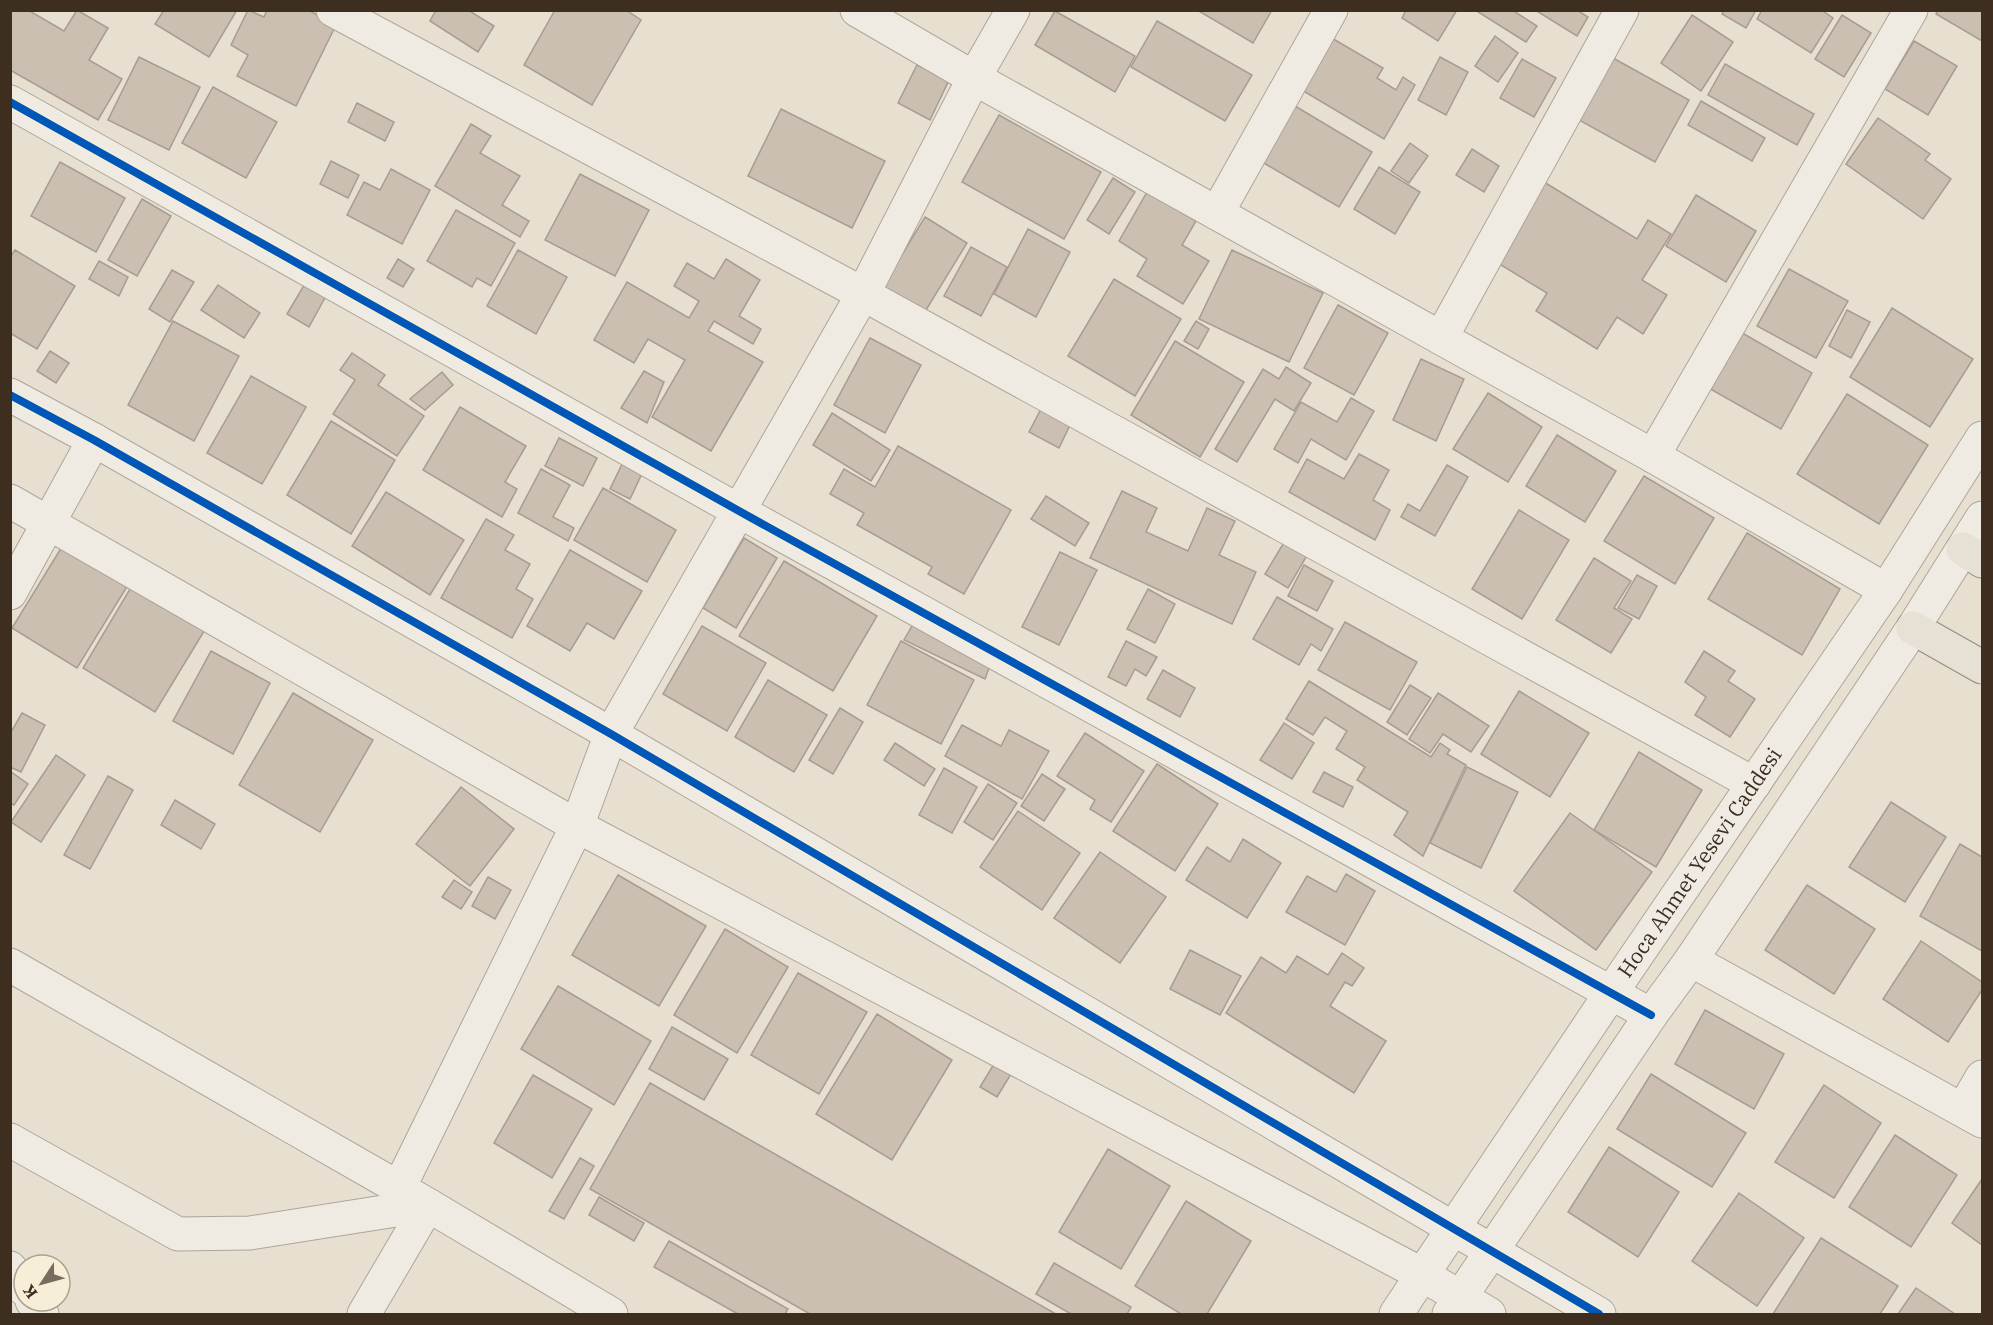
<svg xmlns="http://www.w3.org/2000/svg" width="1993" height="1325" viewBox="0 0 1993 1325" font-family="'IBM Plex Serif',serif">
	<rect width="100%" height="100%" fill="#e7e0d1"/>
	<g fill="#cbbfb2" stroke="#a89c90" stroke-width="1.5">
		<path d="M10,10H28L64,31L77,10L108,28L89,60L122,79L98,120L10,70Z"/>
		<path d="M164,10H237L209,57L155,24Z"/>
		<path d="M248,10L264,17L267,10H308L336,25L296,106L237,76L248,55L231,45Z"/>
		<path d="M436,10H468L494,26L478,52L430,21Z"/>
		<path d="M555,10H626L641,20L592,105L524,65Z"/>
		<path d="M1197,10H1272L1253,43Z"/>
		<path d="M1406,10H1457L1438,41L1402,18Z"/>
		<path d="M1475,10H1512L1537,26L1526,42Z"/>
		<path d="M1535,10H1577L1588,17L1577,36Z"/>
		<path d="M1724,10H1756L1746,28L1722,14Z"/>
		<path d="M1762,10H1821L1833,18L1811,53L1757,19Z"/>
		<path d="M1938,10H1982V41L1936,14Z"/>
		<path d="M1055,11L1135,56L1115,92L1035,45Z"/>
		<path d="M1692,15L1733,42L1701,91L1661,63Z"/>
		<path d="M1842,15L1871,33L1844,77L1815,59Z"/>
		<path d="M1157,21L1252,75L1225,121L1131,67Z"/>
		<path d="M1495,36L1518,53L1498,82L1475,66Z"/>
		<path d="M1330,37L1383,68L1377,78L1396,90L1403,77L1415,85L1384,139L1300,89Z"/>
		<path d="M1914,41L1957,66L1928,115L1885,89Z"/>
		<path d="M139,57L200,87L169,150L108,120Z"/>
		<path d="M1440,57L1468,72L1446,115L1418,100Z"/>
		<path d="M1613,58L1689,100L1655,162L1579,120Z"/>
		<path d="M1522,59L1556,78L1534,117L1500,98Z"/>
		<path d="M1725,64L1814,114L1797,145L1708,95Z"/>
		<path d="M917,65L949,80L930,120L898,103Z"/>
		<path d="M213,87L277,122L246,178L182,143Z"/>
		<path d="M1701,101L1765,138L1752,161L1688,125Z"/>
		<path d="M357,103L394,122L385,141L348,122Z"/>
		<path d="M1295,106L1372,152L1339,207L1262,162Z"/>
		<path d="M781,109L885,161L852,228L748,176Z"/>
		<path d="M999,115L1101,172L1064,239L962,182Z"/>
		<path d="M1878,118L1930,154L1925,160L1951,179L1923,219L1846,164Z"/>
		<path d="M471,124L491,136L480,153L520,176L502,205L529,221L520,237L435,186Z"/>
		<path d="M1410,143L1428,156L1409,183L1391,171Z"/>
		<path d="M1472,149L1499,166L1484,192L1456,175Z"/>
		<path d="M331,161L359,175L348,198L320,184Z"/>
		<path d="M60,162L125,198L96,252L31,216Z"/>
		<path d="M1379,167L1420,192L1395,234L1354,209Z"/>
		<path d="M391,169L430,190L402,244L347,215L364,182L380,190Z"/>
		<path d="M580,174L649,210L615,276L545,240Z"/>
		<path d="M1113,178L1135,192L1109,234L1087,220Z"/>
		<path d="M1544,182L1637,239L1648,220L1671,234L1642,280L1667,295L1643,334L1617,317L1597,349L1536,311L1547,293L1496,262Z"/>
		<path d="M1147,192L1196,221L1182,245L1209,261L1183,304L1137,276L1147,259L1119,241Z"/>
		<path d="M1696,195L1756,231L1726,282L1666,246Z"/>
		<path d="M142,199L171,216L137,276L108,260Z"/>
		<path d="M456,210L515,243L491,286L477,278L472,287L427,261Z"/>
		<path d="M925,217L967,243L923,315L881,289Z"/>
		<path d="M1028,229L1070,252L1036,317L994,294Z"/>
		<path d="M971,247L1007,267L981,316L944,296Z"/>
		<path d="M15,250L75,286L37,349L10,333V257Z"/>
		<path d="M518,250L567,277L536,334L487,306Z"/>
		<path d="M1232,250L1323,293L1289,362L1199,319Z"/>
		<path d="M398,259L414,269L403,287L387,278Z"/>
		<path d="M726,259L760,280L739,316L761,329L753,344L714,321L708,331L763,362L711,451L652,417L685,360L648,339L634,363L594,340L627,282L689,318L699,301L674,286L687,263L714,279Z"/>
		<path d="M99,261L128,277L119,296L89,279Z"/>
		<path d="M1789,269L1848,301L1816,358L1757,326Z"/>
		<path d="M172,270L194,282L170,322L149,309Z"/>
		<path d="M1114,279L1181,319L1135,396L1068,356Z"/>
		<path d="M306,282L327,294L309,327L287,314Z"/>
		<path d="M218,285L260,313L244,338L201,310Z"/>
		<path d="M1338,305L1388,333L1354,395L1304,368Z"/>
		<path d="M1892,308L1973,359L1930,427L1850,377Z"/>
		<path d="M1847,310L1870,322L1851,358L1829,346Z"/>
		<path d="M173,321L239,356L194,441L128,405Z"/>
		<path d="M1196,321L1209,329L1198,349L1184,341Z"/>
		<path d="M1737,330L1812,373L1781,429L1705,386Z"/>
		<path d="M870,338L921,365L885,433L834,405Z"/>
		<path d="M1175,341L1244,382L1200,457L1131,415Z"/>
		<path d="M50,351L69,363L56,383L37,371Z"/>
		<path d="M352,353L385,375L378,385L424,416L397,456L333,414L355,380L340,370Z"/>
		<path d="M1421,359L1464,379L1436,441L1393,420Z"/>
		<path d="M1286,367L1311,383L1294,411L1275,399L1237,462L1215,449L1263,369L1279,379Z"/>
		<path d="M644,371L664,382L647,423L621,408Z"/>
		<path d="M442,372L453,385L425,410L410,399Z"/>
		<path d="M251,376L306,407L262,484L207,453Z"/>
		<path d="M1488,393L1542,427L1508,482L1453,449Z"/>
		<path d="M1847,394L1928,445L1879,524L1797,474Z"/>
		<path d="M1351,398L1374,411L1346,460L1311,439L1298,463L1274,449L1301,402L1337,422Z"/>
		<path d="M460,407L526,446L505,482L517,489L502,517L423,470Z"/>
		<path d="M1042,407L1071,423L1059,448L1029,432Z"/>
		<path d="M832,413L890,450L871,481L813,445Z"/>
		<path d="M331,421L395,460L351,534L287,495Z"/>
		<path d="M1557,435L1616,471L1585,522L1526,486Z"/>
		<path d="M559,438L597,458L583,486L545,466Z"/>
		<path d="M898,446L1011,510L964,594L928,574L932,567L857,525L864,513L830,494L844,469L875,487Z"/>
		<path d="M1359,454L1389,470L1373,500L1390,510L1375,540L1289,492L1307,459L1344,479Z"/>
		<path d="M626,456L646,465L630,499L610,489Z"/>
		<path d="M1447,465L1468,477L1435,536L1401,517L1408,504L1420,511Z"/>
		<path d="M541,469L570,485L553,517L574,528L568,541L518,513Z"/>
		<path d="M1644,476L1714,518L1675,584L1604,541Z"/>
		<path d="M603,488L676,530L647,582L574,540Z"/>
		<path d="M1122,491L1157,508L1146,532L1188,551L1207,508L1235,521L1219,555L1256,572L1232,624L1090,558Z"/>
		<path d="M386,492L464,540L430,595L352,546Z"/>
		<path d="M1046,496L1089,523L1075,546L1031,519Z"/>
		<path d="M1519,510L1569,540L1522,619L1472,589Z"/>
		<path d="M486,519L514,535L505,550L530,564L516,589L533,599L512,638L441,598Z"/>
		<path d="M1747,533L1840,589L1802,655L1708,599Z"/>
		<path d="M744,538L777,558L736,628L703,608Z"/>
		<path d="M1286,539L1309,552L1288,588L1265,574Z"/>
		<path d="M63,545L128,585L77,668L12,628Z"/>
		<path d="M570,550L642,591L614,639L587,623L570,651L527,626Z"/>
		<path d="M1060,552L1097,570L1059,645L1022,627Z"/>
		<path d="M1594,558L1631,581L1614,608L1632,619L1611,653L1556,620Z"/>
		<path d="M784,561L877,616L833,691L739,636Z"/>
		<path d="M1304,565L1333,581L1317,611L1288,596Z"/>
		<path d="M1637,575L1657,586L1639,619L1618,608Z"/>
		<path d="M133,584L206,628L155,712L83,668Z"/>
		<path d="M1148,589L1175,604L1155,643L1127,629Z"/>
		<path d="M1277,597L1333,629L1321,651L1311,644L1299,665L1253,639Z"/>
		<path d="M916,619L990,665L985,679L904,640Z"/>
		<path d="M1345,622L1417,662L1390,710L1318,670Z"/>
		<path d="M702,626L766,663L727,731L663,694Z"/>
		<path d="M901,641L974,680L941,744L867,705Z"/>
		<path d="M1126,641L1157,657L1146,676L1135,669L1126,686L1108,677Z"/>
		<path d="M211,651L270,683L233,754L173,721Z"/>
		<path d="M1704,651L1735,671L1728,681L1755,699L1730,737L1695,715L1706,697L1685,682Z"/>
		<path d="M1163,670L1195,688L1180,717L1147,699Z"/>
		<path d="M768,680L827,715L794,772L735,737Z"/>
		<path d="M1309,681L1431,757L1440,743L1450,750L1447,754L1466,765L1423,856L1394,835L1408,812L1357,780L1365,767L1336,749L1347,731L1325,717L1313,735L1286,719Z"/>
		<path d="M1410,685L1431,698L1407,735L1387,722Z"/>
		<path d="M1519,691L1589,733L1550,797L1481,754Z"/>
		<path d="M293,693L373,740L320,832L239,785Z"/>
		<path d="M1438,693L1489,726L1471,752L1443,734L1430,753L1409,739Z"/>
		<path d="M840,708L863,722L833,774L809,760Z"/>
		<path d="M22,713L45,725L21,772L10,767V734Z"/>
		<path d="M1284,723L1314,743L1292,779L1260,760Z"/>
		<path d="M962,725L1001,746L1009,730L1049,751L1022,799L945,756Z"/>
		<path d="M1085,733L1144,771L1111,822L1090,809L1095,800L1057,776Z"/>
		<path d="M895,743L935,769L924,786L884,760Z"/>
		<path d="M1639,752L1702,790L1656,867L1594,830Z"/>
		<path d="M56,755L85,775L41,842L11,822Z"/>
		<path d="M1157,764L1218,804L1175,871L1113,831Z"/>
		<path d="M1467,767L1518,792L1481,868L1430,843Z"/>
		<path d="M944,768L977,787L952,833L919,815Z"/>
		<path d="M10,771L28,784L14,805L10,803Z"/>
		<path d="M1324,772L1353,787L1343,807L1313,792Z"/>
		<path d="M1042,774L1065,789L1044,821L1021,806Z"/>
		<path d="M108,776L133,790L90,869L64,855Z"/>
		<path d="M988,784L1017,803L993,840L964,822Z"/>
		<path d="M461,787L514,829L470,886L416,844Z"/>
		<path d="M175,800L215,824L201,849L161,825Z"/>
		<path d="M1891,802L1946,837L1905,902L1849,867Z"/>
		<path d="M1018,811L1080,853L1042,910L980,867Z"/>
		<path d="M1570,813L1652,872L1596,950L1514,891Z"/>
		<path d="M1243,839L1281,863L1247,918L1186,880L1207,847L1230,862Z"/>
		<path d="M1960,844L1982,857V951L1920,916Z"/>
		<path d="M1100,852L1166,897L1120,963L1054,918Z"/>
		<path d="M1346,874L1375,891L1345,945L1286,912L1307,876L1336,892Z"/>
		<path d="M618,875L706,926L659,1006L572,955Z"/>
		<path d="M488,877L511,890L495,919L472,906Z"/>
		<path d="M454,880L472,892L461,909L442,897Z"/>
		<path d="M1807,885L1875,929L1834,994L1765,950Z"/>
		<path d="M725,929L788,967L737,1053L674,1015Z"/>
		<path d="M1921,941L1982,982V990L1948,1042L1883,999Z"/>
		<path d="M1190,950L1241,976L1220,1015L1170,989Z"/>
		<path d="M1342,953L1364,968L1352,986L1345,982L1330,1006L1386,1041L1354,1093L1226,1013L1261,957L1286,973L1297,956L1328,975Z"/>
		<path d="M798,973L867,1012L819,1094L751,1055Z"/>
		<path d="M558,986L651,1041L614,1105L521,1049Z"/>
		<path d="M1705,1010L1784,1054L1754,1109L1675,1064Z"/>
		<path d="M877,1014L952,1060L892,1160L816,1114Z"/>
		<path d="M672,1027L728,1059L704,1100L649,1069Z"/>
		<path d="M994,1064L1011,1074L997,1097L980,1087Z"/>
		<path d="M1651,1074L1746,1133L1712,1187L1617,1129Z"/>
		<path d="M533,1075L592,1109L552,1178L494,1143Z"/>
		<path d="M650,1083L1056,1314H810L590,1189Z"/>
		<path d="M1824,1085L1881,1123L1834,1198L1775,1162Z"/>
		<path d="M1895,1135L1957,1175L1911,1247L1849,1207Z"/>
		<path d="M1609,1147L1679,1192L1638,1257L1568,1212Z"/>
		<path d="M1108,1149L1170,1186L1121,1269L1059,1232Z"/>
		<path d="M580,1158L594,1166L564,1219L549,1211Z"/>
		<path d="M1982,1179V1245L1952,1223Z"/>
		<path d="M1739,1193L1804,1238L1757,1306L1692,1261Z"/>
		<path d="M599,1197L644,1223L634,1241L589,1215Z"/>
		<path d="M1186,1201L1251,1241L1207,1314H1181L1135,1286Z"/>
		<path d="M1821,1238L1898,1286L1880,1314H1773Z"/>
		<path d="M669,1241L788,1309L785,1314H738L654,1267Z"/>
		<path d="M1054,1263L1131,1307L1127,1314H1071L1036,1294Z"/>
		<path d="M1916,1288L1955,1314H1898Z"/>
	</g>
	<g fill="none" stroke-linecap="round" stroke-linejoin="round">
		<g stroke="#ada599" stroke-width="35">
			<g id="minor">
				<path d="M333,10L863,294L1754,784"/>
				<path d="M857,10L974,78L1653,456L1886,590"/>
				<path d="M10,102L739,511L1651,1015"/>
				<path d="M1217,213L1331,10"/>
				<path d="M1441,338L1622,10"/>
				<path d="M10,395L94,440L611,734L1599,1314"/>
				<path d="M1653,456L1911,10"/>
				<path d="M10,501L577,826L1421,1274L1489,1314"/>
				<path d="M10,593L94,440"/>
				<path d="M1691,960L1982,1121"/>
				<path d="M10,965L399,1188"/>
				<path d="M1963,1110L1982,1077"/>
				<path d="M10,1140L178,1234L250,1233L428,1205L611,1314"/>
				<path d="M10,1268L24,1289"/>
				<path d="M32,1301L42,1314"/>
				<path d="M364,1314L428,1205L399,1188L577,826L611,734L863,294L974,78L1013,10"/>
				<path id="s1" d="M1396,1314L1611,993L1886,590L1982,438"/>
				<path d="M1449,1314L1651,1015L1691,960L1913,628L1982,518"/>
			</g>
		</g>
		<g stroke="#928b80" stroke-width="35">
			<g id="major">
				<path d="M1963,549L1982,561"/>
				<path d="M1913,628L1982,667"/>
			</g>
		</g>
		<use href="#minor" stroke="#efebe3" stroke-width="33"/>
		<use href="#major" stroke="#e6e1d4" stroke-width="33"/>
		<g stroke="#f7eed8" stroke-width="11">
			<g id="cycleway">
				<path d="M10,102L739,511L1651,1015"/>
				<path d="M10,395L94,440L611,734L1599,1314"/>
			</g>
		</g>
		<use href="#cycleway" stroke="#0057b8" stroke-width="8"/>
	</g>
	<g text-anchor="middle" stroke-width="4.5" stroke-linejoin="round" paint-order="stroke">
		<g font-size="21" fill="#3d2e20" stroke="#f7eed8">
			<text dy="7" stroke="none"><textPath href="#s1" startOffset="544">Hoca Ahmet Yesevi Caddesi</textPath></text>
		</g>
	</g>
	<rect width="1993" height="1325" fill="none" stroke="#3d2e20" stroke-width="24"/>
	<g transform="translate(42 1283) rotate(234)"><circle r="28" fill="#f7eed8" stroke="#ada18e" stroke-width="1.5"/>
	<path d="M0-4.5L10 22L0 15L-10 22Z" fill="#786c5e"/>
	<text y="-9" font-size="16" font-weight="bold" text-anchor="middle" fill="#3d2e20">K</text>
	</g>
</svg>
